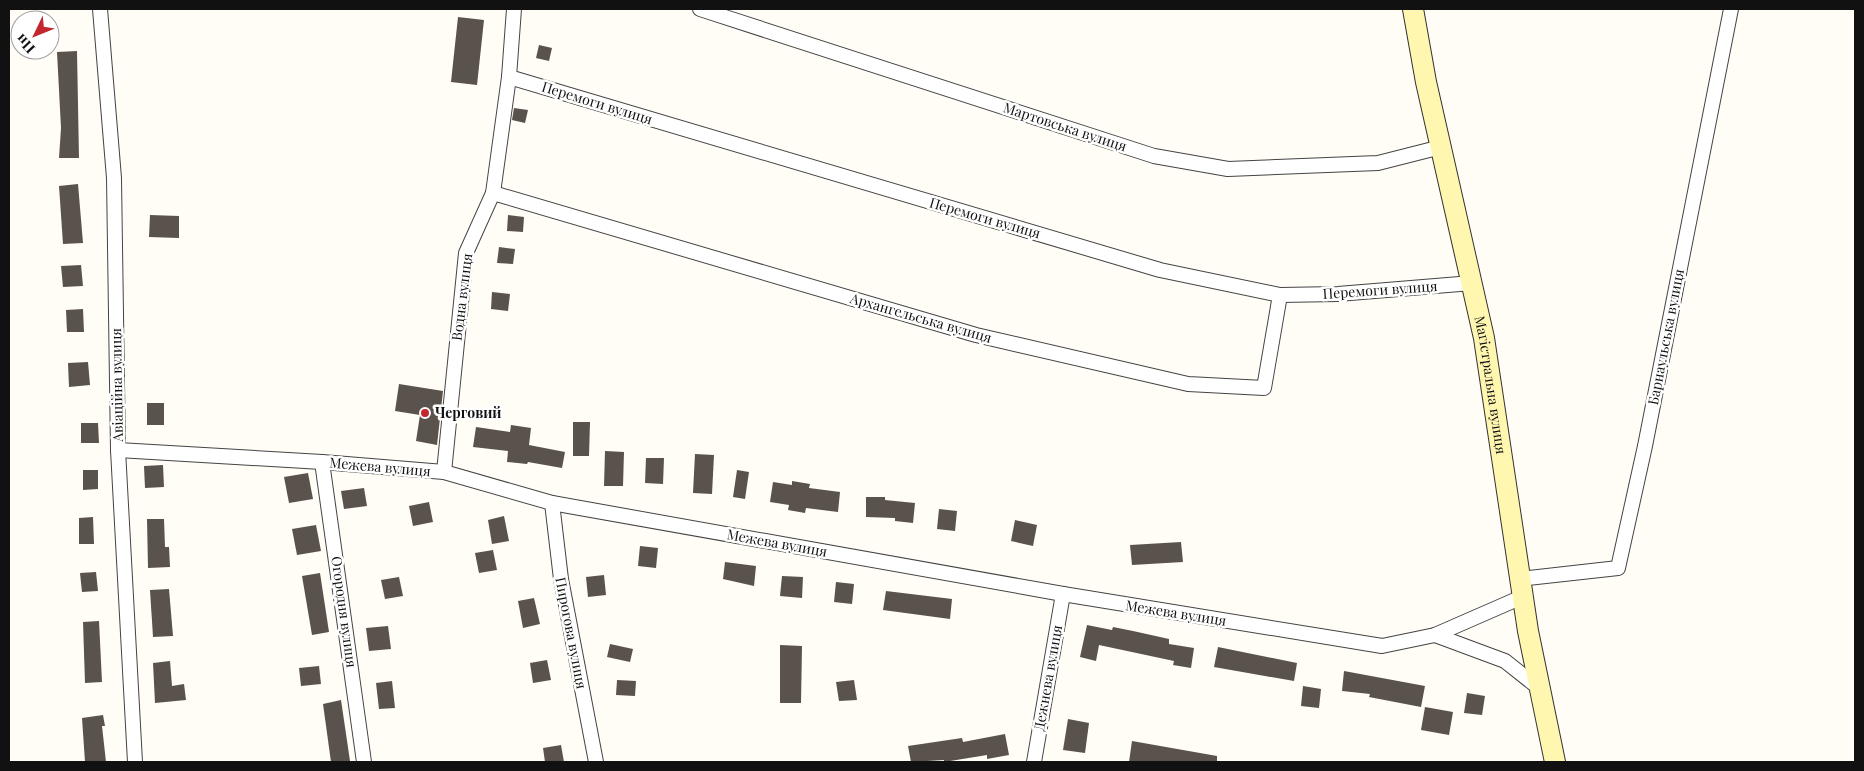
<svg xmlns="http://www.w3.org/2000/svg" width="1864" height="771" viewBox="0 0 1864 771" font-family="'Playfair Display',serif">
	<rect width="100%" height="100%" fill="#fffdf5"/>
	<g fill="#5a524d">
		<path d="M458,17L484,20L477,85L451,82Z"/>
		<path d="M539,45L552,48L549,61L536,58Z"/>
		<path d="M77,51L79,158H59L61,128L57,52Z"/>
		<path d="M514,108L528,110L525,123L512,120Z"/>
		<path d="M78,184L83,243L63,244L59,186Z"/>
		<path d="M150,215L179,216V238L149,237Z"/>
		<path d="M508,215L524,217L523,232L507,231Z"/>
		<path d="M499,247L515,249L513,264L497,263Z"/>
		<path d="M81,265L83,286L63,287L61,266Z"/>
		<path d="M492,292L510,294L508,311L491,309Z"/>
		<path d="M83,309L84,332H67L66,310Z"/>
		<path d="M88,362L90,385L69,387L68,363Z"/>
		<path d="M399,384L443,391L437,445L416,441L420,415L395,411Z"/>
		<rect x="147" y="403" width="17" height="22"/>
		<path d="M573,422H590L589,456H573Z"/>
		<path d="M81,423H98L99,443H81Z"/>
		<path d="M511,425L531,428L529,445L565,452L562,468L528,462L527,464L507,462L508,451L473,447L476,427L510,432Z"/>
		<path d="M605,451L624,452L623,486H604Z"/>
		<path d="M695,454L714,455L712,494L693,493Z"/>
		<path d="M646,458H664L663,484L645,483Z"/>
		<path d="M163,465L164,487L145,488L144,466Z"/>
		<path d="M83,470H98V489L83,490Z"/>
		<path d="M737,470L749,472L745,499L733,497Z"/>
		<path d="M308,473L313,499L289,503L284,477Z"/>
		<path d="M792,481L810,484L809,488L840,492L838,512L806,508L805,513L788,510L789,505L770,502L773,482L792,485Z"/>
		<path d="M364,488L367,506L344,509L341,491Z"/>
		<path d="M866,497H885V500L915,503L913,523L895,521V518L866,517Z"/>
		<path d="M429,502L433,522L413,526L409,506Z"/>
		<path d="M939,509L957,511L955,531L937,529Z"/>
		<path d="M504,516L509,541L492,544L488,520Z"/>
		<path d="M93,517L94,544H79V518Z"/>
		<path d="M147,519H164L165,547H169L170,567L148,568Z"/>
		<path d="M1015,520L1037,525L1033,546L1011,541Z"/>
		<path d="M316,525L321,551L297,555L292,529Z"/>
		<path d="M1181,542L1183,562L1132,565L1130,545Z"/>
		<path d="M640,546L658,548L656,568L638,566Z"/>
		<path d="M493,550L497,570L479,573L475,553Z"/>
		<path d="M725,562L756,566L754,586L723,579Z"/>
		<path d="M96,572L98,591L82,592L80,573Z"/>
		<path d="M320,573L329,632L312,635L302,576Z"/>
		<path d="M604,575L606,595L588,597L586,577Z"/>
		<path d="M782,576L803,577L802,598L780,596Z"/>
		<path d="M399,577L403,596L385,599L381,580Z"/>
		<path d="M836,582L854,584L852,604L834,602Z"/>
		<path d="M169,589L173,636L153,637L150,590Z"/>
		<path d="M886,591L952,599L950,619L883,610Z"/>
		<path d="M534,598L540,624L523,628L518,601Z"/>
		<path d="M99,621L102,682L85,683L83,622Z"/>
		<path d="M1087,625L1112,630L1113,627L1133,631L1169,639V644L1194,648L1191,668L1173,665L1174,661L1099,645L1096,661L1080,657Z"/>
		<path d="M388,626L391,649L369,651L366,628Z"/>
		<path d="M610,644L633,649L630,662L607,657Z"/>
		<path d="M780,645L802,646L801,703H780Z"/>
		<path d="M1218,647L1297,663L1294,681L1214,667Z"/>
		<path d="M547,660L551,680L533,683L530,663Z"/>
		<path d="M170,661L172,686L184,684L186,700L155,703L153,663Z"/>
		<path d="M319,666L321,684L301,686L299,668Z"/>
		<path d="M1344,671L1425,686L1421,707L1369,697L1370,694L1342,691Z"/>
		<path d="M617,680L636,681L635,696L616,695Z"/>
		<path d="M854,680L857,700L839,701L836,682Z"/>
		<path d="M392,681L395,708L379,709L376,683Z"/>
		<path d="M1303,686L1321,689L1319,708L1301,706Z"/>
		<path d="M1467,693L1485,696L1482,715L1464,713Z"/>
		<path d="M341,700L350,761L331,762L323,704Z"/>
		<path d="M1425,707L1453,712L1449,735L1421,730Z"/>
		<path d="M103,715L105,726H102L106,762H85L82,718Z"/>
		<path d="M1068,719L1089,723L1085,753L1063,750Z"/>
		<path d="M1005,734L1009,755L987,759V755L944,762V760L911,762L908,746L962,738L963,742Z"/>
		<path d="M1132,741L1217,756V762H1129Z"/>
		<path d="M561,745L564,762H545L543,748Z"/>
	</g>
	<g fill="none" stroke-linecap="round" stroke-linejoin="round">
		<g stroke="#444" stroke-width="16">
			<g id="street">
				<path d="M100,9L114,178L118,450L135,762"/>
				<path d="M700,9L1154,156L1228,169L1378,163L1441,147"/>
				<path d="M509,77L1160,270L1280,295L1338,294L1472,283"/>
				<path d="M493,193L976,335L1188,384L1264,388L1280,295"/>
				<path d="M118,450L322,462L444,472L552,503L1063,594L1382,646L1435,635L1522,597"/>
				<path d="M322,462L364,762"/>
				<path d="M444,472L466,253L493,193L509,77L514,9"/>
				<path d="M552,503L561,579L596,762"/>
				<path d="M1520,579L1618,568L1645,446L1731,9"/>
				<path d="M1435,635L1505,661L1539,688"/>
				<path d="M1034,762L1063,594"/>
			</g>
		</g>
		<g stroke="#333" stroke-width="22">
			<g id="secondary">
				<path id="s1" d="M1413,9L1426,82L1484,338L1528,631L1555,762"/>
			</g>
		</g>
		<use href="#street" stroke="#fff" stroke-width="14"/>
		<use href="#secondary" stroke="#fff6b0" stroke-width="20"/>
	</g>
	<circle fill="#c4262e" stroke="#fff" stroke-width="2" cx="425" cy="413" r="5"/>
	<g text-anchor="middle" stroke-width="5" stroke-linejoin="round" paint-order="stroke">
		<g font-size="14" fill="#111" stroke="#fff">
			<text transform="translate(597 103) rotate(17)" y="5">Перемоги вулиця</text>
			<text transform="translate(1065 127) rotate(18)" y="5">Мартовська вулиця</text>
			<text transform="translate(985 218) rotate(16)" y="5">Перемоги вулиця</text>
			<text transform="translate(1380 290) rotate(-4)" y="5">Перемоги вулиця</text>
			<text transform="translate(462 297) rotate(-83)" y="5">Водна вулиця</text>
			<text transform="translate(921 318) rotate(16)" y="5">Архангельська вулиця</text>
			<text transform="translate(1666 337) rotate(-79)" y="5">Барнаульська вулиця</text>
			<text dy="5" stroke="none"><textPath href="#s1" startOffset="384">Магістральна вулиця</textPath></text>
			<text transform="translate(117 385) rotate(-91)" y="5">Авіаційна вулиця</text>
			<text transform="translate(380 467) rotate(5)" y="5">Межева вулиця</text>
			<text transform="translate(777 543) rotate(10)" y="5">Межева вулиця</text>
			<text transform="translate(344 612) rotate(82)" y="5">Огородня вулиця</text>
			<text transform="translate(1176 613) rotate(9)" y="5">Межева вулиця</text>
			<text transform="translate(571 633) rotate(79)" y="5">Пирогова вулиця</text>
			<text transform="translate(1048 678) rotate(-80)" y="5">Дежнева вулиця</text>
		</g>
		<g font-size="14" font-weight="bold" fill="#111" stroke="#fff" text-anchor="start">
			<text x="435" y="418">Черговий</text>
		</g>
	</g>
	<rect width="1864" height="771" fill="none" stroke="#111111" stroke-width="20"/>
	<g transform="translate(35 35) rotate(227)"><circle r="24" fill="#ffffff" stroke="#a0a0a0"/>
	<path d="M0-4L9 19L0 12L-9 19Z" fill="#c4262e"/>
	<text y="-8" font-size="14" font-weight="bold" text-anchor="middle" fill="#111111">Пн</text>
	</g>
</svg>
